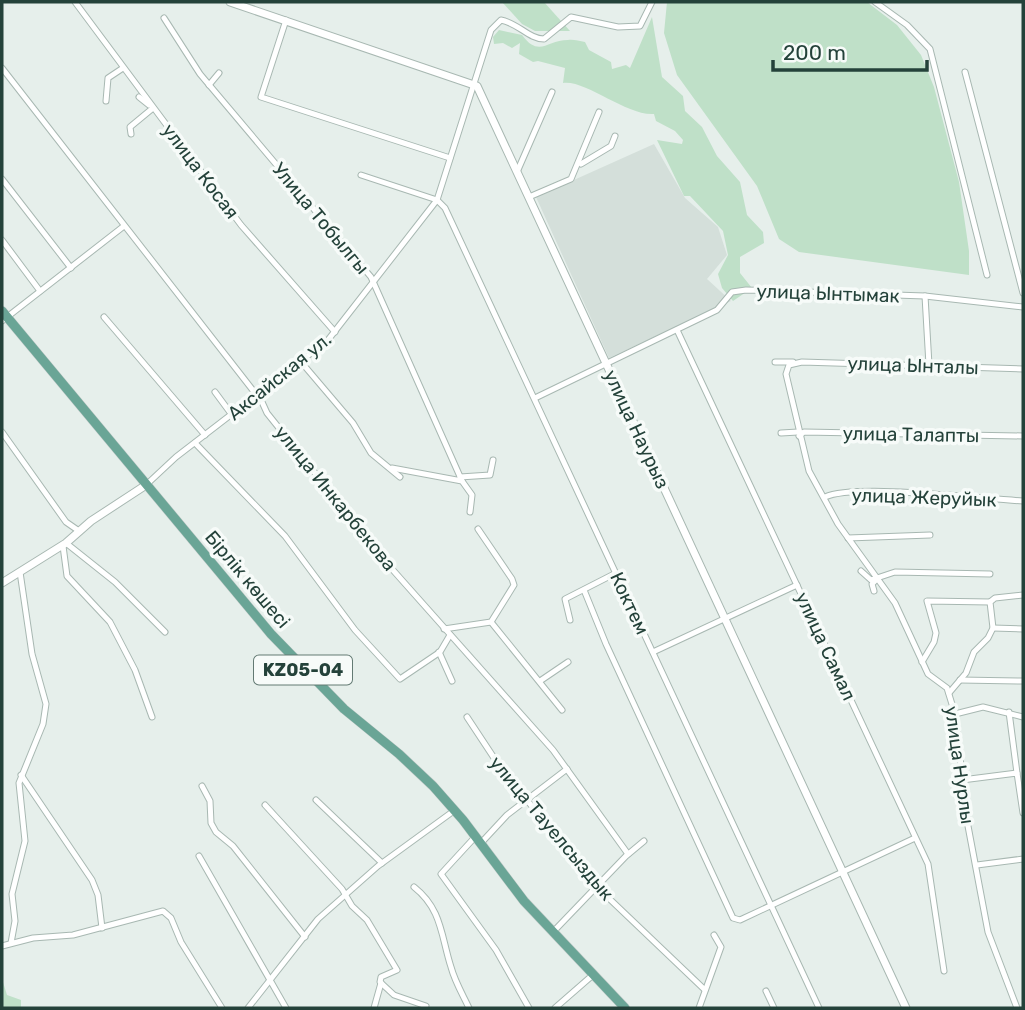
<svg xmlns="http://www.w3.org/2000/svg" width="1025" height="1010" viewBox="0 0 1025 1010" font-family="Rubik,sans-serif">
	<rect width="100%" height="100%" fill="#e6efeb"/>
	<path fill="#d4dfda" d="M654,144L685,198L718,227L727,255L707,279L731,301L609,358L536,197Z"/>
	<g fill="#bfe0c8">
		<path d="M502,2H544L570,31H535L522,24Z"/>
		<path d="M667,2H867L897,25L921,55L934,87L959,182L969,251V275L799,252L779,239L757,186L677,75L664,33Z"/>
		<path d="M652,17L662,77L683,96L685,111L702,127L717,156L740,182L747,215L763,232L764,243L740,257V273L752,288L733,301L722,288L718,274L728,255L723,231L690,196H684L657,140L682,144L683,140L675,131L656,121L654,114C626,116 587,80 563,83L565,68L538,61L533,62L519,54L520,43L512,48L503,43L494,44L493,37L499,30L522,35C539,58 547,40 568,40C573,39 579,41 585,42L589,50L611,62L612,69L626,65L630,68Z"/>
		<path d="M2,979L7,995L21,1000V1008H2Z"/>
	</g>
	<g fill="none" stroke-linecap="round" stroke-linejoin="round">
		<g stroke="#a8b8b2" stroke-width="7">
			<g id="minor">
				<path d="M75,2L241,225L335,332"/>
				<path d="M875,2L907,25L930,49L987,275"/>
				<path d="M164,18L200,74L371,277L462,481"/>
				<path d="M286,20L261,97L450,158"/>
				<path d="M2,68L262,402L267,413L392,569L553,750L628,854"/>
				<path d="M965,72L1023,293"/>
				<path d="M209,85L219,73"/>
				<path d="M139,97L149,105"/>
				<path d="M106,101L108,78L123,68"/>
				<path d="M131,134L130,127L153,108"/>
				<path d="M581,164L611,146L615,136"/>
				<path d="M517,172L552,92"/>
				<path d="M361,175L437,200L445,208L819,1008"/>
				<path d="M2,179L71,268"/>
				<path d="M529,197L571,179L599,112"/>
				<path d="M2,240L40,291"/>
				<path d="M925,296L929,365"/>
				<path d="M104,317L205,435"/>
				<path d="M2,321L124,226"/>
				<path d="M677,330L928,864L944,971"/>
				<path d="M775,362H793"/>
				<path d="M302,363L353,423L371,453L400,477"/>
				<path d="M215,392L232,415"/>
				<path d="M535,398L717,310L732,292L746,290L925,296L1023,307"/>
				<path d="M2,432L66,522L79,531"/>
				<path d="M781,433L798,432"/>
				<path d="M799,436L804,432L1023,436"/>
				<path d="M195,443L285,536L355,630L400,679L440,652L450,635"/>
				<path d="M392,468L462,481L472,495L470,512"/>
				<path d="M460,477L490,475L493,460"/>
				<path d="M146,485L176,457L328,340L437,200L491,30L501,20C518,23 529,39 544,39L571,17L618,27L640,26L652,2"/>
				<path d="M825,497C857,483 982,499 1023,501"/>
				<path d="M848,538L930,535"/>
				<path d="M66,543L115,582L165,632"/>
				<path d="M63,546L67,576L110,622L135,670L152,717"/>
				<path d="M861,571L871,580L895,572L990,574"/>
				<path d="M584,590L606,644L733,918L740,920L915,838"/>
				<path d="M874,591L872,584L876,580"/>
				<path d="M570,620L565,599L616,573"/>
				<path d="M491,622L562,710"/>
				<path d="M993,628L1023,629"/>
				<path d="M444,629L491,622L514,585L512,579L478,529"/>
				<path d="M439,652L452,681"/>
				<path d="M653,652L797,585"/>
				<path d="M922,662L934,642L936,633L927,601L990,602"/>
				<path d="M960,680L1023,681"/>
				<path d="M540,681L568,662"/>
				<path d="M949,693L966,673L974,652L988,638L993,628L990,602L995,598L1023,595"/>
				<path d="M1009,712L1017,773"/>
				<path d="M955,714L983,707L1023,717"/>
				<path d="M467,717L498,764L596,886L705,990"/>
				<path d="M21,775L92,880L98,895L102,928"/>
				<path d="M962,780L1017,773L1023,813"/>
				<path d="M202,786L210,801L211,823L216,832L233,846L305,937"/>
				<path d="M316,800L382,863"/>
				<path d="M265,805L342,889L352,906L367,920L397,970L381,977L380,982L394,995L426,1006"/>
				<path d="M476,836L441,874L496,950L529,1008"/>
				<path d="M481,843L507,815L567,769"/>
				<path d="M199,856L286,1008"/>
				<path d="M977,865L1023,859"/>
				<path d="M414,887C442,909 441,936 451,967C455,982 463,995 469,1008"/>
				<path d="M553,932L626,856L644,841"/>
				<path d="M11,943L15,921L12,894L25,841L19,783L43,724L46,704L32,654L20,572"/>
				<path d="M2,946L33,938L73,935L163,911L171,918L181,942L222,1008"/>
				<path d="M766,991L774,1008"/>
				<path d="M248,1008L318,919L378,866L455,810"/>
				<path d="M374,1008L381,983"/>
				<path d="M555,1008L594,974"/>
				<path d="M699,1008L721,947L714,935"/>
				<path d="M1017,1008L988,932L968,826L955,714L947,688L928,674L895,603L838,524L809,471L786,374L789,365L802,362L1023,369"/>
			</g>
		</g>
		<g stroke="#a8b8b2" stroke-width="9">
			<g id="tertiary">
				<path d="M230,2L477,86L906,1008"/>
				<path d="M2,583L66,543L91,521L146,485"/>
			</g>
		</g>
		<g stroke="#c2cac8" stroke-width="10">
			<path id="primary" d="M2,311L271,634L344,709L399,754L433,786L463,820L524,901L625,1008"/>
		</g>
		<use href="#minor" stroke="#fff" stroke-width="5"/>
		<use href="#tertiary" stroke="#fff" stroke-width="7"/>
		<use href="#primary" stroke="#6aa596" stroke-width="9"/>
	</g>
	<g text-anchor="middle" stroke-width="7" stroke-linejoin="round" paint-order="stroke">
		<rect fill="#f7fbf9" stroke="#637a73" stroke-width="2" x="254" y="655.5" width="98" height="29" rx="5"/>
		<g font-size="18" font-weight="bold" fill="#24423a">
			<text x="303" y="676">KZ05-04</text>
		</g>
		<g font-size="19" fill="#24423a" stroke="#f7fbf9">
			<text transform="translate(201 171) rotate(53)" y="7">улица Косая</text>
			<text transform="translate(321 218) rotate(50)" y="7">Улица Тобылгы</text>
			<text transform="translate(828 293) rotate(2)" y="7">улица Ынтымак</text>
			<text transform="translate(913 365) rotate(2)" y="7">улица Ынталы</text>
			<text transform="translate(279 376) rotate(-39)" y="7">Аксайская ул.</text>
			<text transform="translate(637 429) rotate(65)" y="7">улица Наурыз</text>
			<text transform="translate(911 434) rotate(1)" y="7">улица Талапты</text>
			<text transform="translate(924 497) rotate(2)" y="7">улица Жеруйык</text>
			<text transform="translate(336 498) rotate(51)" y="7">улица Инкарбекова</text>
			<text transform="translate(248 579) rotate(50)" y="7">Бірлік көшесі</text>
			<text transform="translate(630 603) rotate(65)" y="7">Коктем</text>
			<text transform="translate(826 646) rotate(65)" y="7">улица Самал</text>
			<text transform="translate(960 765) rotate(82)" y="7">улица Нурлы</text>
			<text transform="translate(552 828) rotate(50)" y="7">улица Тауелсыздык</text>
		</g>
	</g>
	<rect width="1025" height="1010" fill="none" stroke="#24423a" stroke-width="7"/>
	<path d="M773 60v10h154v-10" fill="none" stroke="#24423a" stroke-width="3.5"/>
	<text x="783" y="60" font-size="21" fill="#24423a" stroke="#f7fbf9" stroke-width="5" paint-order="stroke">200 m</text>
</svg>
